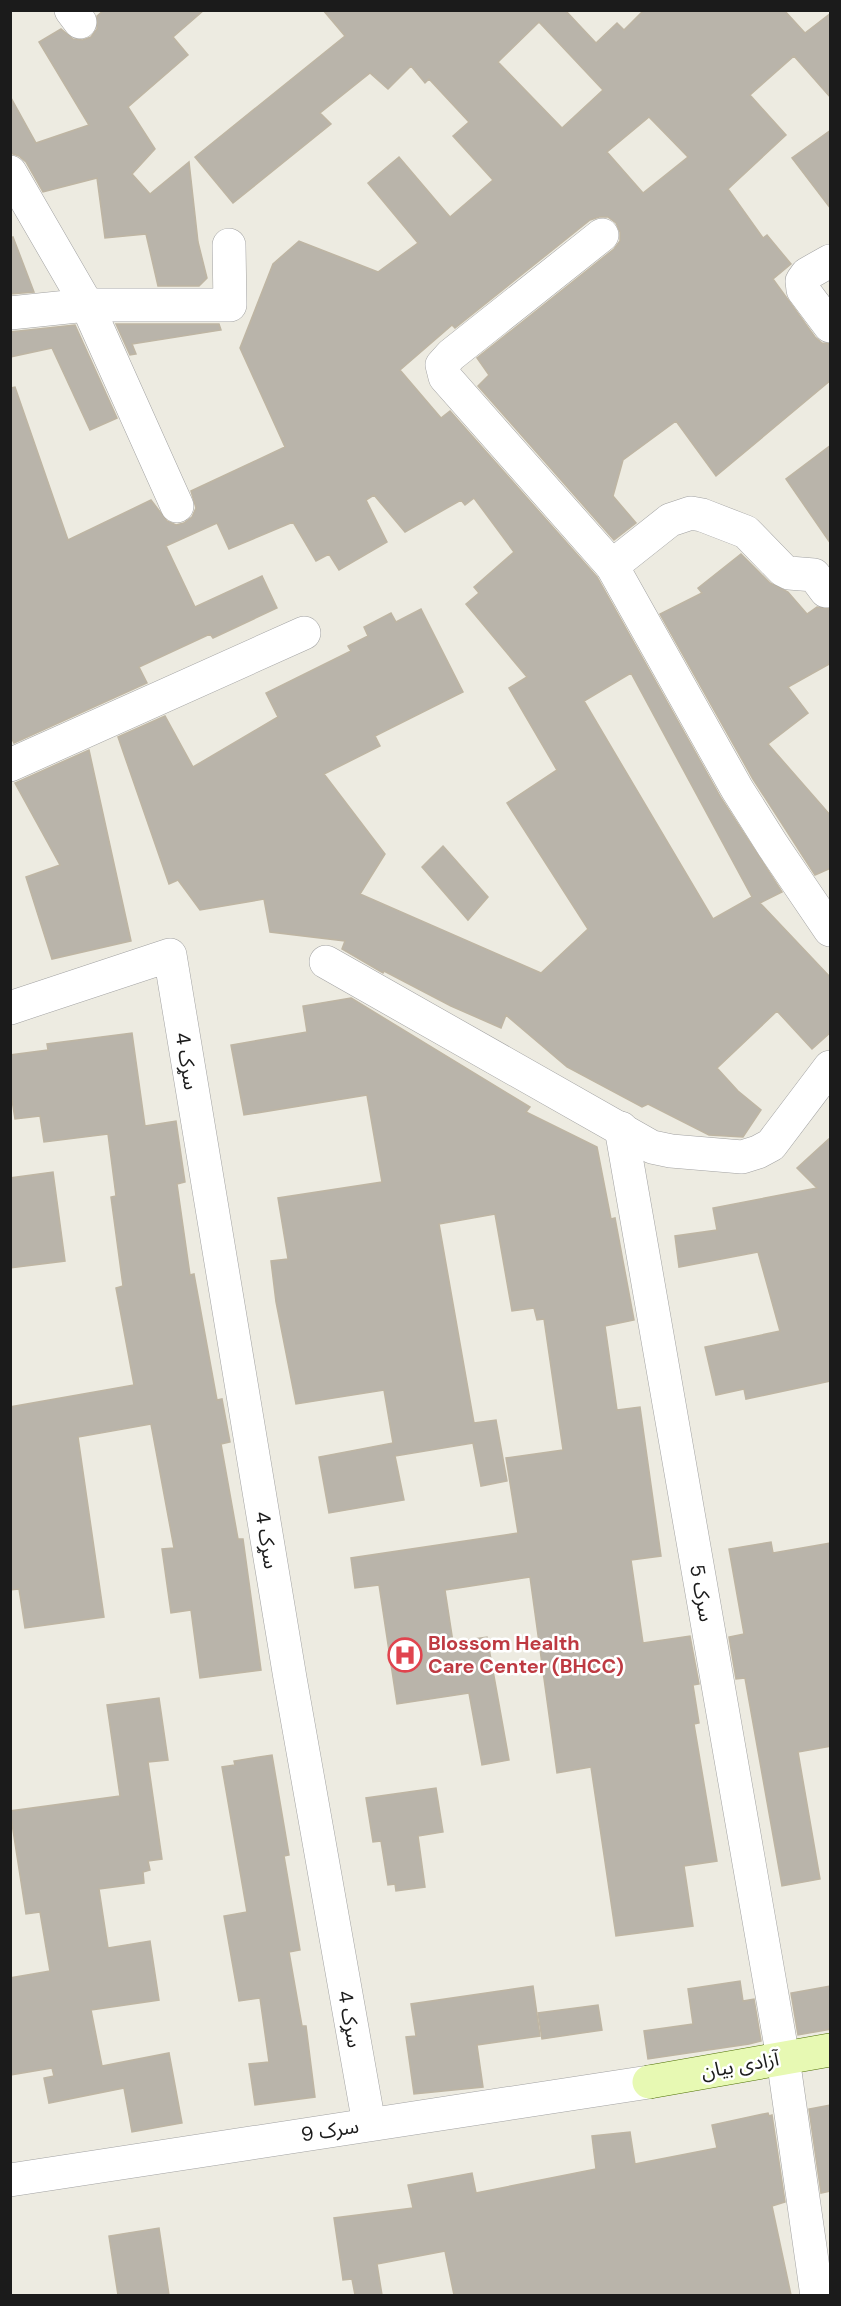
<svg xmlns="http://www.w3.org/2000/svg" width="841" height="2306" viewBox="0 0 841 2306" font-family="'DM Sans','Noto Sans Arabic',sans-serif">
	<rect width="100%" height="100%" fill="#edebe1"/>
	<g fill="#b9b4aa" stroke="#beb5a3" stroke-width="1.5" fill-rule="evenodd">
		<path d="M104,10H204L173,37L188,55L128,107L155,149L132,174L150,194L189,162L198,242L207,278L199,286H158L146,234L105,238L97,178L43,192L26,162L19,156L10,153V96L36,143L89,125L39,42L61,29L73,39L83,40L91,37L97,29V16Z"/>
		<path d="M323,10H565L596,43L617,23L624,30L644,10H784L805,33L831,13V98L794,56L750,95L786,135L728,189L763,238L767,235L791,264L773,279L815,337L822,343L831,344V380L716,476L676,421L623,460L613,496L636,523L614,540L478,386L489,375L477,358L614,249L620,241V232L616,223L608,217H599L590,220L455,328L452,325L400,370L441,418L450,411L597,577L721,798L782,892L760,903L831,978V1032L812,1049L777,1011L717,1068L738,1091L761,1110L743,1137L709,1135L648,1104L642,1107L567,1067L506,1015L501,1028L451,1006L384,971L383,973L342,949L345,941L270,932L264,899L200,910L178,880L169,884L118,737L165,716L193,767L278,717L266,693L351,651L348,646L368,636L364,627L391,613L396,622L421,609L463,692L375,736L380,746L324,774L385,854L360,894L541,973L588,929L507,803L557,770L509,688L527,677L466,604L479,593L474,587L514,552L474,498L465,505L461,500L405,532L374,495L366,500L387,542L339,570L329,554L316,561L293,522L229,549L217,523L166,546L195,607L262,576L277,608L213,638L210,634L139,667L147,683L14,743L10,735V388L15,387L68,540L151,500L167,521L176,525L184,523L192,517L196,508L191,491L285,447L240,348L273,264L299,241L378,272L418,243L368,183L399,157L450,217L493,180L453,136L469,122L429,79L425,83L411,66L388,89L370,73L320,113L331,124L233,203L195,157L345,36ZM539,22L603,90L562,128L498,62ZM649,117L688,157L643,193L607,152ZM631,673L752,897L713,919L584,701Z"/>
		<path d="M831,130V209L792,158Z"/>
		<path d="M13,237L34,292L10,294V238Z"/>
		<path d="M116,324H219L221,330L132,344L136,354L130,355Z"/>
		<path d="M75,325L117,418L90,430L52,348L10,357V332Z"/>
		<path d="M831,445V544L786,479Z"/>
		<path d="M741,554L770,583L788,592L807,614L817,607L831,609V663L788,687L808,713L768,744L831,816V868L815,875L753,779L660,614L702,593L698,588Z"/>
		<path d="M89,750L131,941L52,959L26,877L60,865L15,783Z"/>
		<path d="M443,846L488,897L468,920L422,867Z"/>
		<path d="M351,998L530,1107L526,1112L597,1147L611,1219L615,1218L634,1320L605,1326L617,1410L640,1407L661,1556L631,1560L643,1643L690,1636L699,1684L693,1685L699,1723L694,1724L717,1861L684,1866L693,1926L616,1936L591,1767L557,1773L530,1577L445,1590L453,1642L487,1637L509,1760L482,1765L469,1693L397,1704L379,1585L355,1588L351,1558L518,1533L506,1458L563,1450L544,1319L537,1320L534,1308L512,1311L495,1214L439,1224L474,1423L496,1420L507,1481L481,1486L473,1443L395,1456L404,1500L329,1513L319,1457L393,1443L384,1390L296,1404L276,1302L271,1261L288,1259L278,1198L382,1182L367,1095L244,1115L231,1045L307,1032L303,1006Z"/>
		<path d="M132,1033L145,1126L176,1121L185,1182L177,1184L190,1275L194,1274L217,1400L222,1399L230,1442L221,1444L238,1539H243L261,1670L200,1678L191,1610L171,1613L162,1549L174,1548L151,1424L78,1437L104,1617L25,1628L19,1589L10,1590V1407L134,1385L116,1288L123,1286L111,1197L116,1196L108,1134L44,1142L40,1116L15,1119L10,1087V1055L48,1050L47,1044Z"/>
		<path d="M831,1137V1381L746,1399L744,1389L716,1395L705,1347L780,1331L758,1252L679,1267L675,1236L717,1230L713,1208L817,1188L797,1168Z"/>
		<path d="M53,1172L65,1261L10,1268V1178Z"/>
		<path d="M771,1542L773,1553L831,1543V1746L798,1752L820,1879L782,1886L745,1678L736,1679L729,1637L744,1634L729,1549Z"/>
		<path d="M159,1698L168,1760L148,1762L162,1859L148,1861L150,1870L143,1872L144,1883L99,1889L108,1948L150,1941L159,2000L91,2010L102,2066L169,2053L182,2123L132,2132L124,2088L49,2103L44,2078L54,2076L52,2068L10,2075V1978L50,1971L40,1912L26,1914L10,1811L120,1796L107,1705Z"/>
		<path d="M272,1755L289,1855L284,1856L300,1950L289,1952L302,2026H306L315,2097L255,2105L249,2064L269,2062L260,1998L239,2001L224,1916L247,1912L222,1767L235,1765L234,1761Z"/>
		<path d="M436,1788L443,1832L418,1836L425,1887L396,1891L395,1884L388,1885L381,1841L373,1842L366,1798Z"/>
		<path d="M740,1981L743,2001L754,1999L761,2041L749,2044L648,2059L644,2031L693,2024L688,1989Z"/>
		<path d="M533,1986L540,2036L477,2045L483,2087L414,2094L406,2037L416,2036L411,2004Z"/>
		<path d="M831,1986V2029L798,2035L791,1993Z"/>
		<path d="M598,2005L602,2030L542,2039L538,2013Z"/>
		<path d="M831,2105V2191L821,2193L809,2109Z"/>
		<path d="M768,2113L769,2116L772,2115L785,2202L772,2206L791,2295H454L445,2251L377,2264L382,2295H355L352,2279L343,2280L334,2218L413,2208L408,2185L472,2173L476,2193L596,2169L592,2136L630,2132L635,2164L717,2148L712,2125Z"/>
		<path d="M159,2228L169,2295H118L109,2236Z"/>
	</g>
	<g fill="none" stroke-linecap="round" stroke-linejoin="round">
		<g stroke="#a2a2a2" stroke-width="34">
			<g id="minor">
				<path d="M71,10L80,22"/>
				<path d="M10,172L87,305L177,506"/>
				<path d="M602,235L451,355L442,365L445,377L612,566L737,789L773,846L830,930"/>
				<path d="M830,261L807,274L802,281L803,290L830,326"/>
				<path d="M10,313L87,305H230L229,245"/>
				<path d="M612,566L670,520L691,513L702,515L746,532L783,570L789,573L814,575L826,591"/>
				<path d="M10,765L304,633"/>
				<path d="M326,962L652,1147L671,1151L742,1157L758,1152L771,1145L830,1067"/>
				<path d="M10,1008L170,955L290,1678L369,2124"/>
				<path d="M621,1128L783,2058L817,2296"/>
				<path d="M10,2180L649,2082"/>
			</g>
		</g>
		<g stroke="#4f7005" stroke-width="34">
			<path id="secondary" d="M649,2082L830,2050"/>
		</g>
		<use href="#minor" stroke="#fff" stroke-width="33"/>
		<use href="#secondary" stroke="#e7f9b3" stroke-width="33"/>
	</g>
	<defs>
		<g id="hospital-ring" transform="scale(1.725)"><circle r="9.5" fill="#fff" stroke="#e0444e" stroke-width="1.5"/><path d="M-5-5h3v3.5h4V-5h3V5h-3V1.5h-4V5h-3Z" fill="#e0444e"/></g>
	</defs>
	<g fill-rule="evenodd">
		<use href="#hospital-ring" x="405" y="1655"/>
	</g>
	<g text-anchor="middle" stroke-width="5" stroke-linejoin="round" paint-order="stroke">
		<g font-size="20" fill="#1b1b1b" stroke="#fff">
			<text transform="translate(187 1061) rotate(81)" y="7">سړک 4</text>
			<text transform="translate(267 1540) rotate(81)" y="7">سړک 4</text>
			<text transform="translate(702 1593) rotate(80)" y="7">سرک 5</text>
			<text transform="translate(350 2019) rotate(80)" y="7">سړک 4</text>
			<text transform="translate(740 2065) rotate(-10)" y="7">آزادی بیان</text>
			<text transform="translate(330 2130) rotate(-9)" y="7">سرک 9</text>
		</g>
		<g font-size="20" font-weight="bold" fill="#be3a42" stroke="#fff" text-anchor="start">
			<text x="428" y="1650">Blossom Health<tspan x="428" dy="23">Care Center (BHCC)</tspan></text>
		</g>
	</g>
	<rect width="841" height="2306" fill="none" stroke="#1b1b1b" stroke-width="24"/>
</svg>
